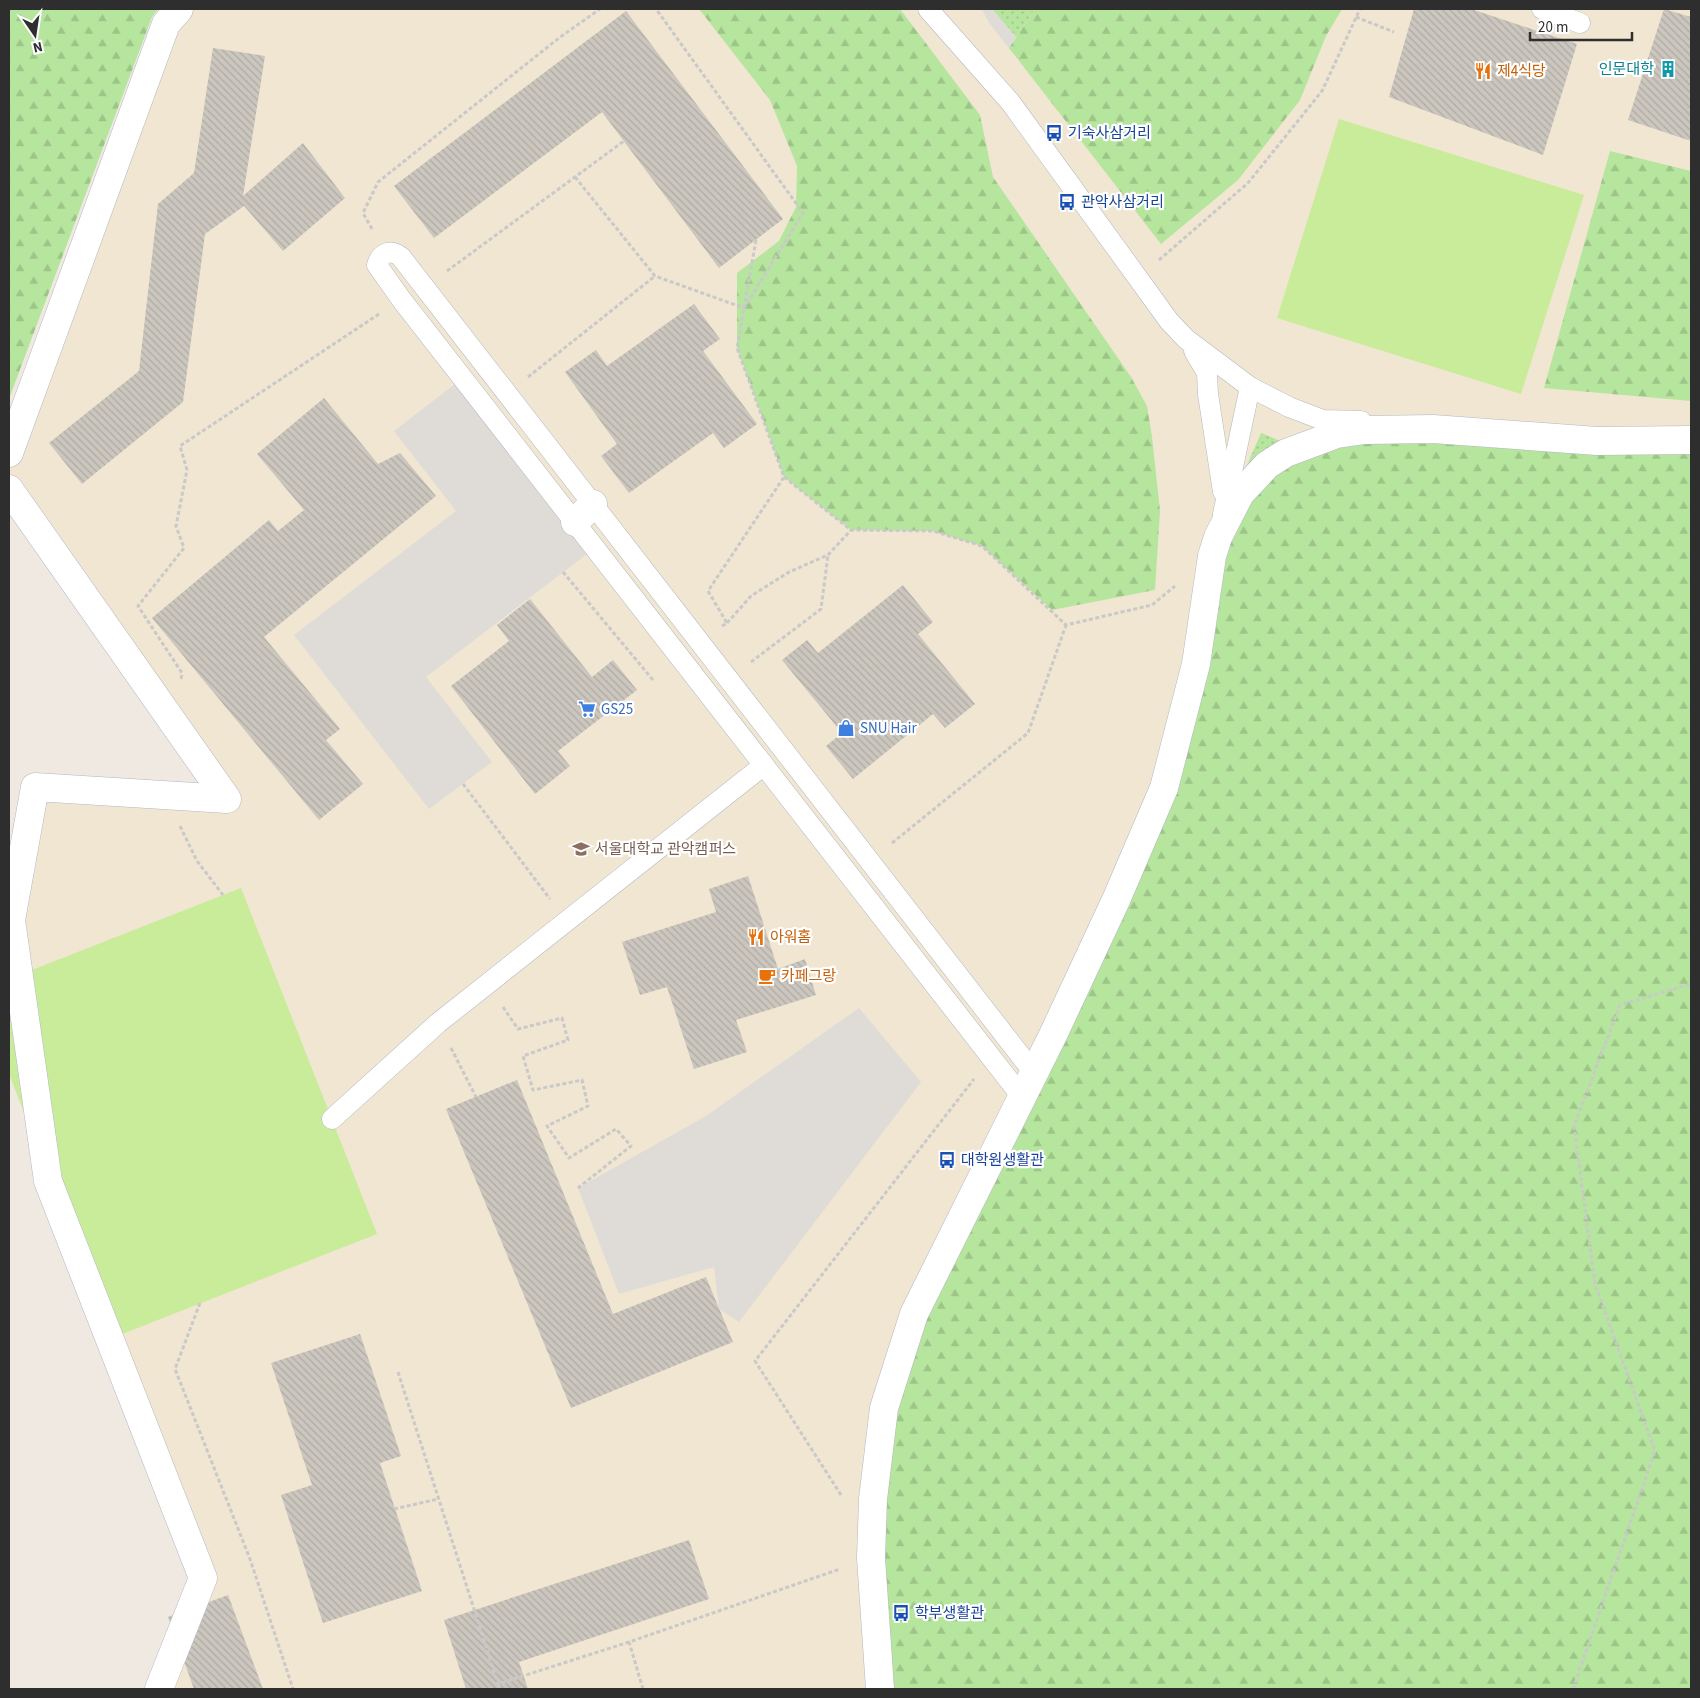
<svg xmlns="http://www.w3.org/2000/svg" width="1700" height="1698" viewBox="0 0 1700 1698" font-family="'Source Sans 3','Noto Sans KR',sans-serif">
	<defs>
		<pattern id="grass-dots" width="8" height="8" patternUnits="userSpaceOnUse" patternTransform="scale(1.25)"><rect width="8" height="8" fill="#b6e59e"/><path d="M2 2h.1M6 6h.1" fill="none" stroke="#9dc588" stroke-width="1.8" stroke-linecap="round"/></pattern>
		<pattern id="forest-firs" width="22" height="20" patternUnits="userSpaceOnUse" patternTransform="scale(1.25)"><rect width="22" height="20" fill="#b6e59e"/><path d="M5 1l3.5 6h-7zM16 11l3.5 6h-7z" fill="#9dc588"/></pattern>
		<pattern id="building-back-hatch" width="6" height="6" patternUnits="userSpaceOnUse" patternTransform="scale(1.25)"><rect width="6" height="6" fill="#cbc7bf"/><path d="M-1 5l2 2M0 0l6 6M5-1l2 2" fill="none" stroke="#afaba4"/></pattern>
	</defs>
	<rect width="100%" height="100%" fill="#efe9e1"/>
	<path fill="#f0e6d1" d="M179,9H1691V440L1196,664L880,1689H159L203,1578L48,1181L11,920L35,787L226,799L9,489V453Z"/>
	<g fill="url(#grass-dots)">
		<path d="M992,9H1035L1016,37Z"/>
		<path d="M1261,433L1285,443L1241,479Z"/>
	</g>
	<g fill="url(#forest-firs)">
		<path d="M9,9H158L152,17L9,399Z"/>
		<path d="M699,9H900L980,115L993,177L1131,377L1147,406L1152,437L1160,511L1155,590L1052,610L982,546L933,531L851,530L784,477L737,348V273L779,241L796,207L797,166L770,100Z"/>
		<path d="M1035,9H1342L1326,36L1300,100L1238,180L1161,244L1009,48Z"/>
		<path d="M1610,151L1691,171V401L1544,388Z"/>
		<path d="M1691,440V1689H880L884,1408L1116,900L1240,494L1311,442Z"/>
	</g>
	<g fill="#c9ec9a">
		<path d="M1339,119L1584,195L1521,394L1277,318Z"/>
		<path d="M241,888L377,1234L112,1338L9,1074V979Z"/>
	</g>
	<g fill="#dfdcd8">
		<path d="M982,9H992L1016,37L1009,48L989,23Z"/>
		<path d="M455,384L587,554L426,677L492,762L429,809L294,635L456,511L394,431Z"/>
		<path d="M859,1008L921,1082L739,1322L719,1309L714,1267L619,1294L578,1188L706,1116Z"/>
	</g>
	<g fill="url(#building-back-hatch)">
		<path d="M1414,9H1471L1577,44L1543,155L1389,97Z"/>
		<path d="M1664,9L1691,17V141L1628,120Z"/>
		<path d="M626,11L783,219L719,268L602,112L434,238L394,186Z"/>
		<path d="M213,48L265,56L243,196L303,143L345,198L283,251L244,206L205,234L183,402L82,484L49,443L139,371L158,204L194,173Z"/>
		<path d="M694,304L720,339L703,351L757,424L724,448L713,433L629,493L601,456L617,444L565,372L596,350L607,366Z"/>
		<path d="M324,398L378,464L400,453L436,496L264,637L340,729L326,740L363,784L319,820L152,618L269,520L278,531L304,510L257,454Z"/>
		<path d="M903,585L933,622L918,634L975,704L945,728L933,714L853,779L826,746L842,733L782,660L807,640L818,653Z"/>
		<path d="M530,599L592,677L613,660L637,690L558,751L570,766L535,794L451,686L509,641L497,625Z"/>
		<path d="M748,876L778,969L805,959L816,995L736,1020L747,1052L694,1069L667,987L640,995L622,942L716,912L709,889Z"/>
		<path d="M517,1080L613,1314L706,1277L733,1342L571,1408L446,1109Z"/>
		<path d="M360,1334L401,1456L380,1463L422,1591L323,1623L281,1495L312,1485L271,1363Z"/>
		<path d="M689,1540L709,1599L519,1662L528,1689H466L444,1620Z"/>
		<path d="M228,1595L263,1689H194L168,1617Z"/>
	</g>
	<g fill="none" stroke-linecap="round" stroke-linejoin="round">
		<g stroke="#b4b7c1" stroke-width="21">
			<g id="lane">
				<path d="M928,9L1011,103L1169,321L1186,339L1250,387L1289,407L1323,420L1361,421"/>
				<path d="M1542,9L1580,23"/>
				<path d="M1194,351L1207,373L1208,394L1223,492"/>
				<path d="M1223,514L1250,387"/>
				<path d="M1022,1097L401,299L377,265C381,252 391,249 401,257L1034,1073"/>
				<path d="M332,1119L438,1023L764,765"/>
			</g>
		</g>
		<g stroke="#b4b7c1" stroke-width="29">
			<g id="street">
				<path d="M9,453L166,24L179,9"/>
				<path d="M9,489L227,799L35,787L11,920L48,1181L203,1578L159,1689"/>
				<path d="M575,522L593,504"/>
				<path d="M880,1689L871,1558L873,1499L884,1408L914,1314L1053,1035L1116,900L1164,788L1196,664L1212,556L1218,537L1240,494L1267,465L1286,453L1337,434L1365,430L1433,429L1597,441L1691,440"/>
			</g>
		</g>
		<g stroke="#c9c9c9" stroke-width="3" stroke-dasharray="4 2.5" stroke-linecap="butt">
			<path d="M1356,17L1394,32"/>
			<path d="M575,177L655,276L744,308L803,213L656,9"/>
			<path d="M372,229L363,213L378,182L559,38L600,9"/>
			<path d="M756,240L737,348L784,477L851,530L933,531L982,546L1066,625L1152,605L1175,586"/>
			<path d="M1159,260L1248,183L1322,91L1360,9"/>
			<path d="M447,271L624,141"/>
			<path d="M528,377L655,276"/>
			<path d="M563,572L653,680"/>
			<path d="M727,623L751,596L789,572L828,555L851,530"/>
			<path d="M722,626L727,623L708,591L784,477"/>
			<path d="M751,662L821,609L828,555"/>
			<path d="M181,679L182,673L138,606L184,548L176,526L187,470L180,446L379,314"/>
			<path d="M463,784L550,899"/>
			<path d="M180,826L197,861L223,895"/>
			<path d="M892,843L1028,733L1066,625"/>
			<path d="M503,1007L518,1029L562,1018L568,1040L523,1056L533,1090L582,1080L588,1106L547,1126L569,1158L616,1129L631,1146L578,1188"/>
			<path d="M451,1048L476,1097"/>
			<path d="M200,1303L175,1369L250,1559L293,1689"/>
			<path d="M398,1372L498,1684L629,1642"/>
			<path d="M841,1495L755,1361L974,1079"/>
			<path d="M394,1509L438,1499"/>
			<path d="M498,1684L500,1689"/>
			<path d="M643,1689L629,1642L840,1569"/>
			<path d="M1573,1689L1655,1451L1595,1284L1574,1126L1620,1005L1691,984"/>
		</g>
		<use href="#lane" stroke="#fff" stroke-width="20"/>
		<use href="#street" stroke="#fff" stroke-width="28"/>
	</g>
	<defs>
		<g id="building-bare" transform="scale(1.35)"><path d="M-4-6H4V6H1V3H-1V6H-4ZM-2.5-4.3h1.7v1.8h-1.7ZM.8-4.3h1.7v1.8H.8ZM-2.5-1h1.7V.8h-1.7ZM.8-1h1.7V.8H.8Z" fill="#0f9aa8" stroke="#fff" stroke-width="2.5" paint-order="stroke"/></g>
		<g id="restaurant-bare" transform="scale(1.35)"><path d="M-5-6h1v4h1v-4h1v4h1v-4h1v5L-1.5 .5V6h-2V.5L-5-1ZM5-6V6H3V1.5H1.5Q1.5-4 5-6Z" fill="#e8710a" stroke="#fff" stroke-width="2.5" paint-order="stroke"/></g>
		<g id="bus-bare" transform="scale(1.35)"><path d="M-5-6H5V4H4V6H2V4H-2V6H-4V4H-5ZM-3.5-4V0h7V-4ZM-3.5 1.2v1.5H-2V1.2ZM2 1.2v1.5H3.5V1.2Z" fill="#1a4fb4" stroke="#fff" stroke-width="2.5" paint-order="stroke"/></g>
		<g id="supermarket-bare" transform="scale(1.35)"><path d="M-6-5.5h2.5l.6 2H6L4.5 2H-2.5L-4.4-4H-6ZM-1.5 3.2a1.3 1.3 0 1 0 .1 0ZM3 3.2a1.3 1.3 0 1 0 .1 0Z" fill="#3f7fe0" stroke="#fff" stroke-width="2.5" paint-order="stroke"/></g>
		<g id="shop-bare" transform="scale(1.35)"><path d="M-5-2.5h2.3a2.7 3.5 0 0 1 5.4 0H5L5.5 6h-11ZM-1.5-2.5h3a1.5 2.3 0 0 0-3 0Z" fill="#3f7fe0" stroke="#fff" stroke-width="2.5" paint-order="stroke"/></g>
		<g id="university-bare" transform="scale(1.35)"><path d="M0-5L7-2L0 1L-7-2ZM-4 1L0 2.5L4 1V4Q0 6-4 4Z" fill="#8d6e63" stroke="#fff" stroke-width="2.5" paint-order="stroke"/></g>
		<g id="cafe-bare" transform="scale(1.35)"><path d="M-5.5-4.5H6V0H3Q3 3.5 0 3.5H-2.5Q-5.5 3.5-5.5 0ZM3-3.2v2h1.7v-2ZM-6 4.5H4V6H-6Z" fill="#e8710a" stroke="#fff" stroke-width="2.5" paint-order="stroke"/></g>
	</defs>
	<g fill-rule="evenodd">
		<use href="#building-bare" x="1668" y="69"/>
		<use href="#restaurant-bare" x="1483" y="71"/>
		<use href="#bus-bare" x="1054" y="133"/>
		<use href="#bus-bare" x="1067" y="202"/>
		<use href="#supermarket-bare" x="587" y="709"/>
		<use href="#shop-bare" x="846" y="728"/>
		<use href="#university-bare" x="581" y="849"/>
		<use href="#restaurant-bare" x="756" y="937"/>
		<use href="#cafe-bare" x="767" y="976"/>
		<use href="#bus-bare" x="947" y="1160"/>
		<use href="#bus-bare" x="901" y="1613"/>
	</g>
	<g text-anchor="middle" stroke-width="4.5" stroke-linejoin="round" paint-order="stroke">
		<g font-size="15" fill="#0d838f" stroke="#fff" text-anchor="end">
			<text x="1654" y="74">인문대학</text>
		</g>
		<g font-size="15" fill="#c56008" stroke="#fff" text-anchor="start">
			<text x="1497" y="76">제4식당</text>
			<text x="770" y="942">아워홈</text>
			<text x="781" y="981">카페그랑</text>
		</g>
		<g font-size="15" fill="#164399" stroke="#fff" text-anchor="start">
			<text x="1068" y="138">기숙사삼거리</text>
			<text x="1081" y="207">관악사삼거리</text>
			<text x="961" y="1165">대학원생활관</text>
			<text x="915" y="1618">학부생활관</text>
		</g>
		<g font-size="15" fill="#366cbe" stroke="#fff" text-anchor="start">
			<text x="601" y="714">GS25</text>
			<text x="860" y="733">SNU Hair</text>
		</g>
		<g font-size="15" fill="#785e54" stroke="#fff" text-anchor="start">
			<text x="595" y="854">서울대학교 관악캠퍼스</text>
		</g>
	</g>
	<rect width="1700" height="1698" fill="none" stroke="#2e2e2e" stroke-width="20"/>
	<g transform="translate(35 35) rotate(167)" stroke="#ffffff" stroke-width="4" paint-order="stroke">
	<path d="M0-4L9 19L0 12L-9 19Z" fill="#2e2e2e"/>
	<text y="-8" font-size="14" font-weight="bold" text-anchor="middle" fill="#2e2e2e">N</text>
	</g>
	<path d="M1530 32v8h102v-8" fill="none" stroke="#2e2e2e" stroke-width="2.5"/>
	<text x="1538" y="32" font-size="15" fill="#2e2e2e" stroke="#ffffff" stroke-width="4" paint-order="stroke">20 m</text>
</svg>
